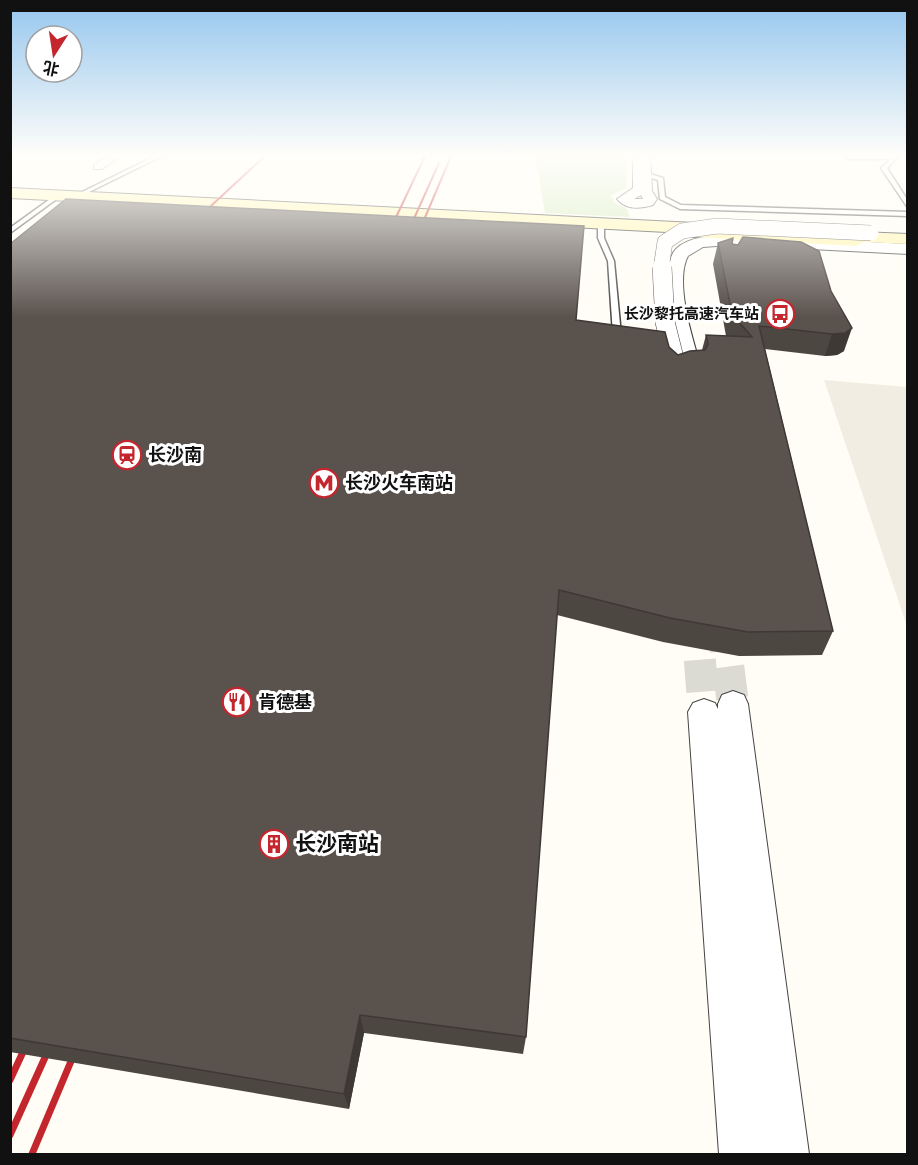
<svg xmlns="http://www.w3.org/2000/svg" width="918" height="1165" viewBox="0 0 918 1165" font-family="'Noto Serif','Noto Sans SC',serif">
	<rect width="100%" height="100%" fill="#fffdf5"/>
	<path fill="#d5ebbd" d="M535,154H626L627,188L611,195L615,203L627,209L630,217L545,213Z"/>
	<path fill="#f1ede2" d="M824,380L907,387V626Z"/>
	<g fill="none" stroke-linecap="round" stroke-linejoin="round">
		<g stroke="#dbdad3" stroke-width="32" stroke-dasharray="32 16" stroke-linecap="butt">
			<path d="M696,612L704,712"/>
			<path d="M722,619L733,704"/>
		</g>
		<g stroke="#444" stroke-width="3">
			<g id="service">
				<path d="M159,154H166L79,197L74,196Z"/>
				<path d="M844,154L850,155L894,156L900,154L887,168L908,201V208L881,168L891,159H848Z"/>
				<path d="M640,171L663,178L665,197L681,205L908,212V216L680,209L660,199L658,180L638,174Z"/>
				<path d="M57,194L62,195L10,233V228Z"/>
				<path d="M601,222L604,224V238L614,261L621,335L617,337L613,335L608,261L598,238V224Z"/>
			</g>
		</g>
		<g stroke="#444" stroke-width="2">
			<path id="minor" d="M112,154H124L102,169H94V165Z"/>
		</g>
		<g stroke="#444" stroke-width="2">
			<g id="tertiary">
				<path d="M633,154H650L652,191L657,199L653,205C640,209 626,210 617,199L633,188ZM641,195L643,199H634Z"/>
				<path d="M730,235L908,244V254L730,245L703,247L688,256C674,282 693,340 701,367L698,371H684C670,352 658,267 676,249C689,236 713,236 730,235Z"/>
				<path d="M733,691L744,695L748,704L809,1154H719L688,712L693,703L704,699L715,703L718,709V704L722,695Z"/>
			</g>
		</g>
		<g stroke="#333" stroke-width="2">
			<path id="secondary" d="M10,188L715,224L723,228L829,234L837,231L908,234V244L864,242L856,246L694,237L686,233L10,198Z"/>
		</g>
		<use href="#service" fill="#fff" fill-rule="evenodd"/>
		<use href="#minor" fill="#fff" fill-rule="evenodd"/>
		<use href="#tertiary" fill="#fff" fill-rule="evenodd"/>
		<use href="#secondary" fill="#fff6b0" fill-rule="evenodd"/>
		<g stroke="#c4262e" stroke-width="2">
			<path d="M197,219L267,154"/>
			<path d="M389,232L426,154"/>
			<path d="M408,232L439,163"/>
			<path d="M418,234L452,154"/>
		</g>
		<g stroke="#c4262e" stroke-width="7">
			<path d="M10,1080L29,1039"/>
			<path d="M10,1135L52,1042"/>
			<path d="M32,1154L77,1047"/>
		</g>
		<g stroke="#444" stroke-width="16" stroke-linecap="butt">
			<path id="tertiary-bridge-far1" d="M661,269L665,242L682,231L717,226L871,233"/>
		</g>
		<g stroke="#444" stroke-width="20" stroke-linecap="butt">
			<path id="tertiary-bridge" d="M662,267L665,322L676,366"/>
		</g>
		<use href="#tertiary-bridge-far1" stroke="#fff" stroke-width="15"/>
		<use href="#tertiary-bridge" stroke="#fff" stroke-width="19"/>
	</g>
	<path fill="#4d4742" d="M801,242L844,351L837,355L825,356L765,349L833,631L822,655L739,656L663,642L557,615L526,1037L523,1054L364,1033L349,1109L10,1052V244L576,320L669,347L678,355L702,350L706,335L726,336L713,264L718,243L738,245Z"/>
	<g fill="#3f3936">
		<path d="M852,328L844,351L837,355L825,356L832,334Z"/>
		<path d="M360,1015L364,1033L349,1109L344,1094Z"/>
	</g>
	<path fill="#5a524d" stroke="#3f3936" stroke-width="1.5" d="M66,199L584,226L576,320L665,332L669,347L678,355L690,351L705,350L708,344L706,335L752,337L732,314L718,243L733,238L732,244L738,245L743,237L801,242L819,251L831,291L852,328L845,333L832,334L759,326L833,631L748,632L670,618L559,590L526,1037L360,1015L344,1094L10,1038V244Z"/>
	<linearGradient id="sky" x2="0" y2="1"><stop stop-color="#95c6ee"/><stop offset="0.49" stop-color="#fffefa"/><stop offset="1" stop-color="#fffefa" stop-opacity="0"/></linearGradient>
	<rect width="918" height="317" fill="url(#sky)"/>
	<defs>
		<g id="bus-ring" transform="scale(1.5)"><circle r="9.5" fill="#fff" stroke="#c4262e" stroke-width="1.5"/><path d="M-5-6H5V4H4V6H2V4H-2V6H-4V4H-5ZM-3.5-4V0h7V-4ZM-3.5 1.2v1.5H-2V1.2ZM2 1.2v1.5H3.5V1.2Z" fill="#c4262e"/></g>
		<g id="station-ring" transform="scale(1.5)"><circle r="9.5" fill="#fff" stroke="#c4262e" stroke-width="1.5"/><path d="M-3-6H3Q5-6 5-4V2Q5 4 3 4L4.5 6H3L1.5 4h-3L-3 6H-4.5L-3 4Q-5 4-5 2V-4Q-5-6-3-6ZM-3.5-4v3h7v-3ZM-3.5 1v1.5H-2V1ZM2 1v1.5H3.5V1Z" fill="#c4262e"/></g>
		<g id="metro-ring" transform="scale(1.5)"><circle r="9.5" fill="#fff" stroke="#c4262e" stroke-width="1.5"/><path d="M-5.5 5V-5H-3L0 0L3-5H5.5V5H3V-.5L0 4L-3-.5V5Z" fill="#c4262e"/></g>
		<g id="restaurant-ring" transform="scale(1.5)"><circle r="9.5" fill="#fff" stroke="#c4262e" stroke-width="1.5"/><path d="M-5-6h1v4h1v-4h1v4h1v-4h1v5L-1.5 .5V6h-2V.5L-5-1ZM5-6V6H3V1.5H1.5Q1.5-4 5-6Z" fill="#c4262e"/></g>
		<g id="building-ring" transform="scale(1.5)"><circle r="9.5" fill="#fff" stroke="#c4262e" stroke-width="1.5"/><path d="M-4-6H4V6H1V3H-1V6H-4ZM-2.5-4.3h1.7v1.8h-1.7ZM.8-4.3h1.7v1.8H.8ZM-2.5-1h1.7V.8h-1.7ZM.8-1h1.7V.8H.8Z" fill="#c4262e"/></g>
	</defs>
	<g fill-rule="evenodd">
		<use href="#bus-ring" x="780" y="314"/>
		<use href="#station-ring" x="127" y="455"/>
		<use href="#metro-ring" x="324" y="483"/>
		<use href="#restaurant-ring" x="237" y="702"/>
		<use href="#building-ring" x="274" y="844"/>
	</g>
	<g text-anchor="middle" stroke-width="6" stroke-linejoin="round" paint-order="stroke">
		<g font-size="15" font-weight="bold" fill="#111" stroke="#fff" text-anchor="end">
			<text x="759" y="319">长沙黎托高速汽车站</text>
		</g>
		<g font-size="18" font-weight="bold" fill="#111" stroke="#fff" text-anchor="start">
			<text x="148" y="461">长沙南</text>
			<text x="345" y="489">长沙火车南站</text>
			<text x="258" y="708">肯德基</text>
		</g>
		<g font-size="21" font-weight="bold" fill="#111" stroke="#fff" text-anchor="start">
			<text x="295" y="851">长沙南站</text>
		</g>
	</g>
	<rect width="918" height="1165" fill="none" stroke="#111111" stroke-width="24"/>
	<g transform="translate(54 54) rotate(192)"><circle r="28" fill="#ffffff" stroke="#a0a0a0" stroke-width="1.5"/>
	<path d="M0-4.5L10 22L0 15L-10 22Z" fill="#c4262e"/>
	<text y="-9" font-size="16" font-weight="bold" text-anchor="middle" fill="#111111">北</text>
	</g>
</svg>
